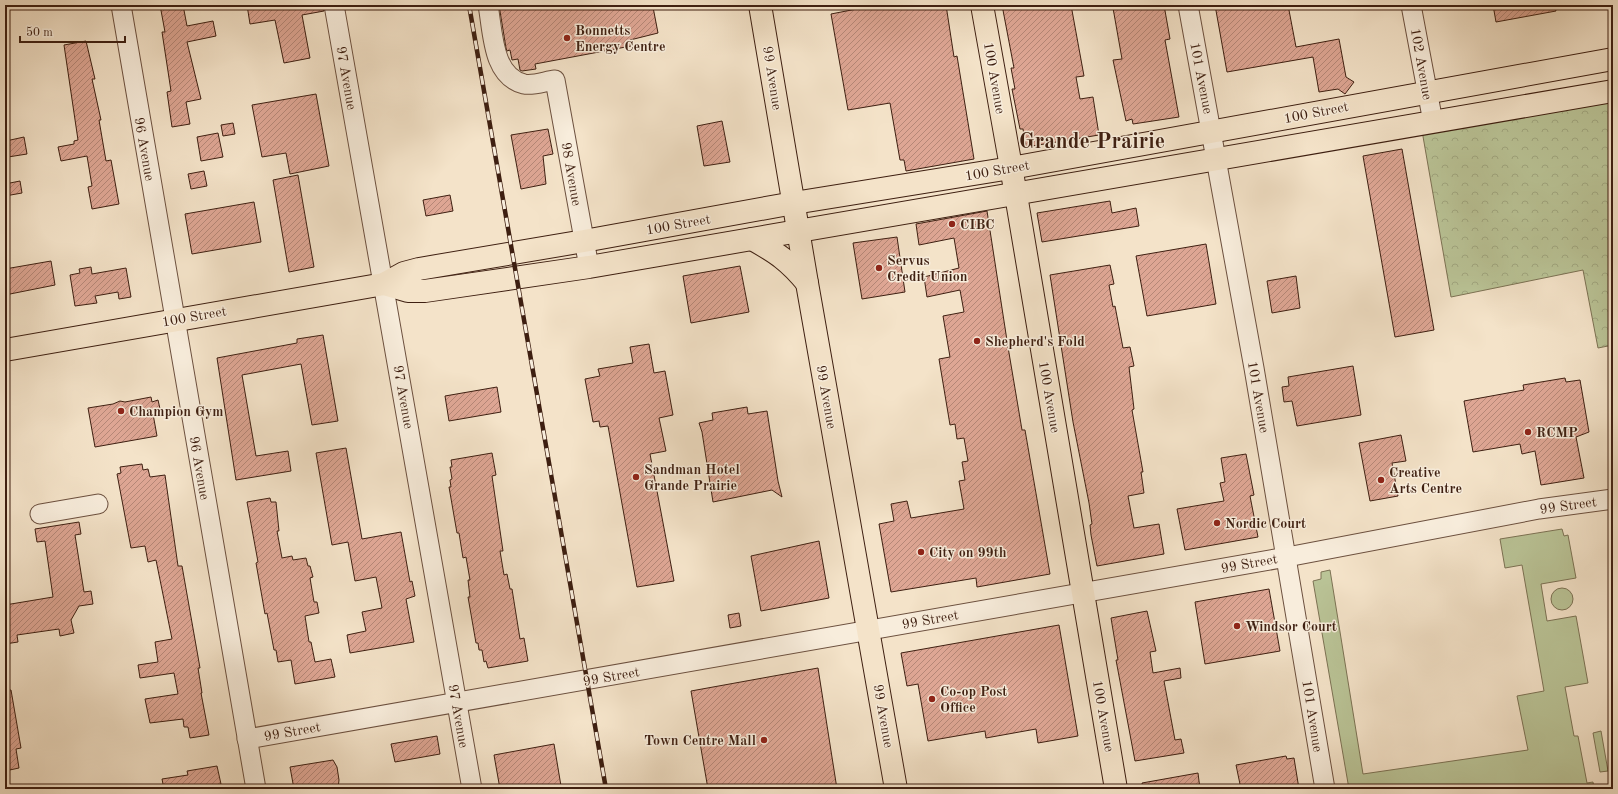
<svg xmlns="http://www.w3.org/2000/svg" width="1618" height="794" viewBox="0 0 1618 794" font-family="'Old Standard TT',serif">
	<defs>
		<pattern id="park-crowns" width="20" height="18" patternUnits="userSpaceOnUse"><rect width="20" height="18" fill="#bac497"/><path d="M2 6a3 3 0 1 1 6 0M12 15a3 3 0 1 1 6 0" fill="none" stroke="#a1a881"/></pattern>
		<pattern id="building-hatch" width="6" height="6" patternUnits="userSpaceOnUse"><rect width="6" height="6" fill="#dea694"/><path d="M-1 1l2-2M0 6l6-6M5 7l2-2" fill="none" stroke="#b58777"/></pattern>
	</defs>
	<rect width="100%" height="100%" fill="#f4e3c9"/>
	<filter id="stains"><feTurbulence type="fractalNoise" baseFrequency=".005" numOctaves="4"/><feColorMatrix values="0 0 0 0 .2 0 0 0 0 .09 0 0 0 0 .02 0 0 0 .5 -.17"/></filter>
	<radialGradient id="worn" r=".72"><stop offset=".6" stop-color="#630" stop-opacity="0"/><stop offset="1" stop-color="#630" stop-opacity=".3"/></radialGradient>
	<g fill="#bac497" stroke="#7c7254">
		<path d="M1562,529L1564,536L1568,535L1576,578L1541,584L1547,621L1576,616L1588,683L1565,687L1574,736H1578L1587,783L1593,782L1594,789H1349L1313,581L1321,579V572L1330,570L1363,774L1528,750L1517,696L1544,691L1522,565L1505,568L1500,539Z"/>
		<circle cx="1562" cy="599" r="11"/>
		<path d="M1601,731L1608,771L1600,772L1593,733Z"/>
	</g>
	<path fill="url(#park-crowns)" stroke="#7c7254" d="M1613,91V345L1598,348L1583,270L1451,297L1421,125Z"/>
	<g fill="url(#building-hatch)" stroke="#3e1f11">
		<path d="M160,5H183L187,26L213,21L216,36L187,42L201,99L186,102L190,124L172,127L167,92L171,91L162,32H165Z"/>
		<path d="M247,5H323L324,11L302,15L310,58L284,63L275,20L250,24Z"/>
		<path d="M499,5H650L653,7L658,33L630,40L631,46L535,64L536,69L522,71L520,70L518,59L512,60L510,50L507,51L506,48Z"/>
		<path d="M877,5H946L954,57L957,56L974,159L906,171L904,160H900L890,103L848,110L831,14Z"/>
		<path d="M1002,5H1071L1084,76L1076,77L1080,99L1093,97L1099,135L1026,147L1023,129H1020L1012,89H1015L1011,68H1014Z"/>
		<path d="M1127,5H1164L1170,39L1165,40L1179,117L1133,124L1132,119L1126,121L1113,60L1122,59L1113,8Z"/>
		<path d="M1215,5H1288L1296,47L1339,39L1346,77L1354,82L1345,94L1338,89L1319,92L1313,57L1227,72Z"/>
		<path d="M1493,5H1555L1556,11L1496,22Z"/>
		<path d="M86,41L95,79H92L101,120H99L106,161L111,160L119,204L92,209L88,187L92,186L87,156L61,161L58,147L74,144V141L78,140L64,45Z"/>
		<path d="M316,94L329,166L290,174L286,153L262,157L252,105Z"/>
		<path d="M722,121L730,162L704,166L697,126Z"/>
		<path d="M233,123L235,134L223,136L221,125Z"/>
		<path d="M548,129L553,154L543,156L546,184L521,189L511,135Z"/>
		<path d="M218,133L223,157L201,161L197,137Z"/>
		<path d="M24,137L27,154L8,157L6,141Z"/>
		<path d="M1402,149L1434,330L1395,337L1363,156Z"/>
		<path d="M204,171L207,186L191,189L188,174Z"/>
		<path d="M298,175L314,267L289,272L273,180Z"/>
		<path d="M20,181L22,193L5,196V184Z"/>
		<path d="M450,195L453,211L426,216L423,200Z"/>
		<path d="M1110,201L1112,213L1136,208L1139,226L1042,242L1037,213Z"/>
		<path d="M254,202L261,242L192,254L185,214Z"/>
		<path d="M987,211L1008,347L1022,430H1025L1050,574L977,587L976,578L891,592L879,524L894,521L891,504L907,501L911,518L964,509L959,481L965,480L962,462L968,461L964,438L957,439L955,424L950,425L939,359L950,357L943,316L964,312L960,290L927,297L924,277L959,268L954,238L919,245L916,224Z"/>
		<path d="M897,237L905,292L862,299L853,243Z"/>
		<path d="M1206,244L1216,304L1147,316L1136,256Z"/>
		<path d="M51,261L55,285L5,295V269Z"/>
		<path d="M1110,265L1114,284L1109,285L1113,307L1115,306L1123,348L1130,347L1134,366L1129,367L1134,409L1132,410L1143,472H1141L1144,493L1128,496L1134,528L1159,524L1164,554L1097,566L1091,535L1090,525L1092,524L1089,503L1073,422L1050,275Z"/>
		<path d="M740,266L749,312L691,323L683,276Z"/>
		<path d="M91,267L92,274L126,268L131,297L119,299L118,292L95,296L97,303L75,306L70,275L80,273L79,269Z"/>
		<path d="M1296,276L1300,308L1272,313L1267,281Z"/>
		<path d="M323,335L338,421L312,425L301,364L242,375L256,456L288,451L291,471L236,480L217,358L297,343V339Z"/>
		<path d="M649,344L654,373L665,371L673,415L659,418L666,451L650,454L674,581L637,587L608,426L600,427L599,421L593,422L585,379L600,376L598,369L633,363L630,347Z"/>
		<path d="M1353,366L1361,415L1297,426L1292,401L1284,402L1282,387L1289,386L1288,377Z"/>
		<path d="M1565,378L1566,382L1580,380L1589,432L1576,437L1584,478L1541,485L1535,451L1522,454L1520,444L1473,452L1464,401L1524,390L1523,385Z"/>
		<path d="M497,387L501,412L449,421L445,396Z"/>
		<path d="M151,397L152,402L158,400L161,413L153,414L157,436L95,447L88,408L113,404L120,401L125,402Z"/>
		<path d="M747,407L748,414L767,411L778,481L782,497L772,490L713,502L702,432L699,423L713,420L712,413Z"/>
		<path d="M1401,435L1406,461L1392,463L1398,496L1370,501L1359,443Z"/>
		<path d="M346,448L362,539L401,532L410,582L412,581L415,596L406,599L414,642L350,653L347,635L366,631L362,612L382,608L376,577L355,581L348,542L332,545L316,453Z"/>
		<path d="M492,453L496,475L492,476L503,551H500L504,575L507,574L510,589H512L520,639L524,638L528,661L488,668L486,661L484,662L482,650H479L478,643H476L468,597H470L468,580H470L466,557L463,558L459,533H457L449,487H451L450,480L452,479L450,467H452L451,460Z"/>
		<path d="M1246,454L1254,495L1250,496L1258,537L1185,550L1177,509L1224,501L1220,483L1225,482L1221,458Z"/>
		<path d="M142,464L143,470L148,469L150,477L165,475L178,566H182L200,668H198L202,693H201L209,735L190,738L188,727H184L183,719L150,723L145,699L178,694L174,673L140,678L138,665L158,662L155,642L172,639L156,560L148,562L145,546L131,548L117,474L121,473L120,467Z"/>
		<path d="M270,498L271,502H276L279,531H277L282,558L292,556L293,560L306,558L308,566H310L313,577L310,578L314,602H317L319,613L305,616L309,642H311L315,662L331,659L335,677L295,684L291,660L278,662L276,650H274L267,613L265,614L256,563L258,562L247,502Z"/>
		<path d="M79,522L81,534L75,535L84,592L91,591L93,604L79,606L71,620L74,633L60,636L59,629L17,635L18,642L5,644V605L53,597L45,541L37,542L35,529Z"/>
		<path d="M819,541L829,598L761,611L751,556Z"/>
		<path d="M1269,589L1280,651L1205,664L1195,602Z"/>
		<path d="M1147,611L1156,651L1150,652L1153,673L1180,668L1181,678L1164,681L1175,740L1181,739L1184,753L1135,761L1116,660H1118L1111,618Z"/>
		<path d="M739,613L741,626L730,628L728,615Z"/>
		<path d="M1059,625L1078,736L1038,743L1036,729L986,738L985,731L928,741L918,684L907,686L901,653Z"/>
		<path d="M818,668L837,789H708L691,691Z"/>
		<path d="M5,690H11L21,748L16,749L19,768L5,771Z"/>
		<path d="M437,736L440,754L395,762L391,744Z"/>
		<path d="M554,744L561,786L545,789H500L494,755Z"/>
		<path d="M1286,756L1287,759L1294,758L1299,789H1241L1236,765Z"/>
		<path d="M333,760L337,767L339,780L338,789H294L290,767Z"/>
		<path d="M217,766L221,784L194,789H164L162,779L188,775L187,771Z"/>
		<path d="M1198,773L1200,789H1143L1142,783Z"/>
	</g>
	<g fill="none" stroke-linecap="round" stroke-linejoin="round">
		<g stroke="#6c503f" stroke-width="21">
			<g id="minor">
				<path d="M121,5L256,789"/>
				<path d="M334,5L472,789"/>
				<path d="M488,5C493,32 492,76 524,84C533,86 546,81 555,80L589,267"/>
				<path d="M1188,5L1254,368L1325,789"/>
				<path d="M1411,5L1433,122"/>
				<path d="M40,514L98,504"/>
				<path d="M247,739L1287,557L1539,509L1613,499"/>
			</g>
		</g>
		<g stroke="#3e1f11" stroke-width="24">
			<g id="major">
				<path d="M760,5L807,283L896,789"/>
				<path d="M982,5L1016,195L1116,789"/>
				<path d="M752,239C777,253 789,261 807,283"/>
				<path d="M384,284L408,291H425L589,267L1613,91"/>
				<path d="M5,350L384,284L404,273L419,269L584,241L794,203L1011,168L1613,59"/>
			</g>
		</g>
		<use href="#minor" stroke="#f8eddc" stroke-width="19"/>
		<use href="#major" stroke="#f4e3c9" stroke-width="22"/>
		<g stroke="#3e1f11" stroke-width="4.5">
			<path id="rail" d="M469,5L606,789"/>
		</g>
		<use href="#rail" stroke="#f8eddc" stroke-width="3" stroke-dasharray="9" stroke-linecap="butt"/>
	</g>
	<g fill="#8f2418" stroke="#f8eddc" stroke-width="1.5">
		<circle cx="567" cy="38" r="4"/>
		<circle cx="952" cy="224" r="4"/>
		<circle cx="879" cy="268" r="4"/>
		<circle cx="977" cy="341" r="4"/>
		<circle cx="121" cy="411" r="4"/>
		<circle cx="1528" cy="432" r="4"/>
		<circle cx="636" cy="477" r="4"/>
		<circle cx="1381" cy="480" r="4"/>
		<circle cx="1217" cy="523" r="4"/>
		<circle cx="921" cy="552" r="4"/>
		<circle cx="1237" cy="626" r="4"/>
		<circle cx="932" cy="699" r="4"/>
		<circle cx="764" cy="740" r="4"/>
	</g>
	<g text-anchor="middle" stroke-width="3" stroke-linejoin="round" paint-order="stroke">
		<g font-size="14" font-weight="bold" fill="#3e1f11" stroke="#f8eddc" text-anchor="start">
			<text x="575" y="35">Bonnetts<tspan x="575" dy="16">Energy Centre</tspan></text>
			<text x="960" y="229">CIBC</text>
			<text x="887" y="265">Servus<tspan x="887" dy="16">Credit Union</tspan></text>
			<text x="985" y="346">Shepherd's Fold</text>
			<text x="129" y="416">Champion Gym</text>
			<text x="1536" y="437">RCMP</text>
			<text x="644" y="474">Sandman Hotel<tspan x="644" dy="16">Grande Prairie</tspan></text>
			<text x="1389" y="477">Creative<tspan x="1389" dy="16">Arts Centre</tspan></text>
			<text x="1225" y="528">Nordic Court</text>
			<text x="929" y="557">City on 99th</text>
			<text x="1245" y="631">Windsor Court</text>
			<text x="940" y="696">Co-op Post<tspan x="940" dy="16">Office</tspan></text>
			<text x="756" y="745" text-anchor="end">Town Centre Mall</text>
		</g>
		<g font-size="14" fill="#3e1f11" stroke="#f8eddc">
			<text transform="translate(1422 64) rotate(80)" y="5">102 Avenue</text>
			<text transform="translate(347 78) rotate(80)" y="5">97 Avenue</text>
			<text transform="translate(773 78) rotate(81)" y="5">99 Avenue</text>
			<text transform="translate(995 78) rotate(80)" y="5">100 Avenue</text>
			<text transform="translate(1202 78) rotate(79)" y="5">101 Avenue</text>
			<text transform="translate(1316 112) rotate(-11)" y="5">100 Street</text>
			<text transform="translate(145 149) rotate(80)" y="5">96 Avenue</text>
			<text transform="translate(997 170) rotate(-10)" y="5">100 Street</text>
			<text transform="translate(572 174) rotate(80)" y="5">98 Avenue</text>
			<text transform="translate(678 224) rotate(-10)" y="5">100 Street</text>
			<text transform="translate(194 316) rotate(-10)" y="5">100 Street</text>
			<text transform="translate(404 397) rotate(80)" y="5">97 Avenue</text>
			<text transform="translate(827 397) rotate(80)" y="5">99 Avenue</text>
			<text transform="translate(1050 397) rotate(80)" y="5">100 Avenue</text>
			<text transform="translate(1259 397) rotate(80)" y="5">101 Avenue</text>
			<text transform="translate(200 468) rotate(80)" y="5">96 Avenue</text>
			<text transform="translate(1568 505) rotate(-8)" y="5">99 Street</text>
			<text transform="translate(1249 563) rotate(-10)" y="5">99 Street</text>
			<text transform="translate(930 619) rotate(-10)" y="5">99 Street</text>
			<text transform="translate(611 676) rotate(-10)" y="5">99 Street</text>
			<text transform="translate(459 716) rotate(80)" y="5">97 Avenue</text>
			<text transform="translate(884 716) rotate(80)" y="5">99 Avenue</text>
			<text transform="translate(1104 716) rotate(80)" y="5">100 Avenue</text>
			<text transform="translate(1313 716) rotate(81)" y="5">101 Avenue</text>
			<text transform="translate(292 731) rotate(-10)" y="5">99 Street</text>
		</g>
		<g font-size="22" font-weight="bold" fill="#3e1f11" stroke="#f8eddc">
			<text x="1092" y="148">Grande Prairie</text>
		</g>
	</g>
	<rect width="1618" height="794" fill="none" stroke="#f4e3c9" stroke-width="20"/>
	<rect x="6" y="6" width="1606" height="782" fill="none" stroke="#3e1f11" stroke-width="2"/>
	<rect x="10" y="10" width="1598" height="774" fill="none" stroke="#3e1f11"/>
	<path d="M20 36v6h105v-6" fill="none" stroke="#3e1f11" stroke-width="2"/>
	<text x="26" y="36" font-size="12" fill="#3e1f11" stroke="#f8eddc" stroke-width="3" paint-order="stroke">50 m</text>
	<rect width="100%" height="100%" filter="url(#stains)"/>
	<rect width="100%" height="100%" fill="url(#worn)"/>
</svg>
